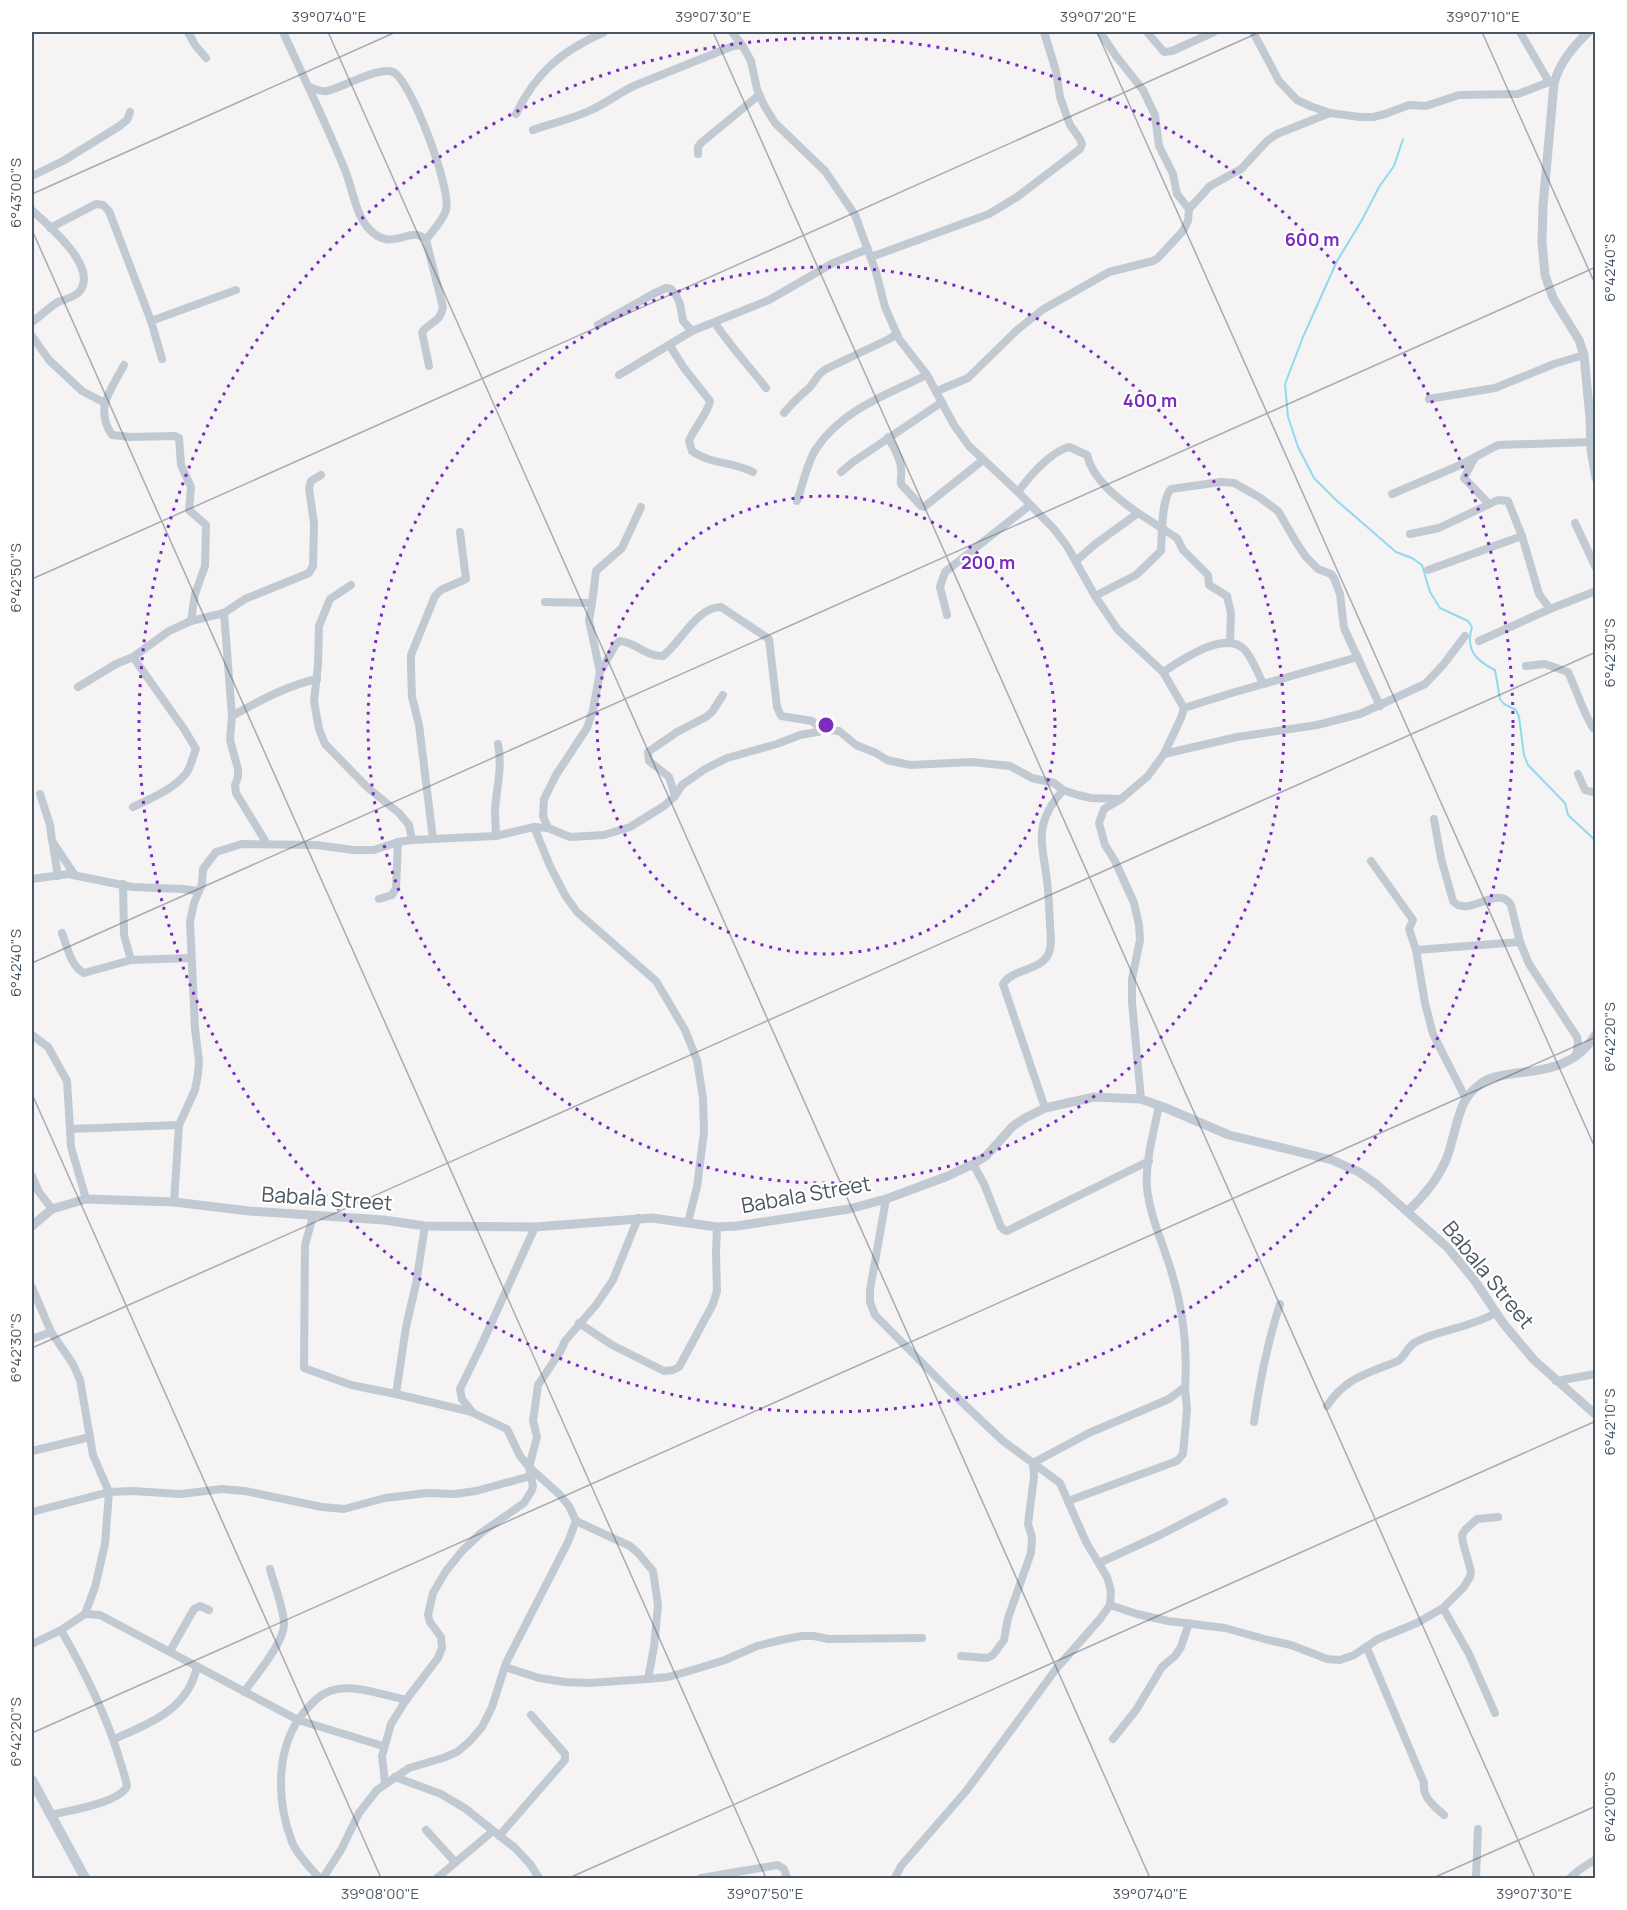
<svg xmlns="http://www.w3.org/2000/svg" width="1627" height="1910" viewBox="0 0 1627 1910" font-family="Manrope,sans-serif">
	<rect width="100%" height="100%" fill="#f5f3f3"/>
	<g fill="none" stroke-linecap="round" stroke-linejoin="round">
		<path stroke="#90daee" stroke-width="2" d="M1403,139L1394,166L1379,187L1362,220L1337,261L1303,337L1285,384L1288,417L1298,447L1314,478L1336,500L1396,552L1412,558L1422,565L1430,592L1440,608L1468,621L1472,627C1465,649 1476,661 1495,670L1500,699L1504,704L1516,710L1519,717L1524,755L1528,765L1565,803L1568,815L1596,841"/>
		<g stroke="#c1cad2" stroke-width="8">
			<path d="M188,32L195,45L206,58"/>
			<path d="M283,32C304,78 326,123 345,170C352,187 356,216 369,229C393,255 410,223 426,240L443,307C440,323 431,321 422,332L429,366"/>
			<path d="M732,32L742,45L751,61L757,89L764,105L775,123L825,171L855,215L876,272L885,307L899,339L927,375L954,425L969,446L1018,492L1054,529L1067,546L1095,596L1118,630L1163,672L1184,708L1181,718L1164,754L1148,776L1121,799L1104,809L1099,823L1105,845L1115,861L1134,903L1139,925L1140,940L1132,979V1002L1141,1099"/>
			<path d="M1147,32L1164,52L1172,51L1214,32"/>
			<path d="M1253,32L1279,81L1297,100L1310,106L1330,113L1360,117H1373L1385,114L1409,105L1426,106L1459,95L1518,94L1549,82L1554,83"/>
			<path d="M1520,32L1549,82"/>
			<path d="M309,87C315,89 321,92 327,91C342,88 379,66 393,72C411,80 452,190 446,210C443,221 432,231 426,240"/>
			<path d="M516,114C536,72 562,51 604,32"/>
			<path d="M533,130C552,123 573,119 591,110C607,103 620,92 636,85L733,46L742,45"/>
			<path d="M698,154V147L701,143L759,95"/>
			<path d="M32,176L63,161L118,127L127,120L130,112"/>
			<path d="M1189,209L1210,186L1241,169L1267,141L1277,134L1330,113"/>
			<path d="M32,210C48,226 100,267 79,292C73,298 65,299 58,302C48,308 41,316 32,322"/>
			<path d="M50,228L96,204L103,205L109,211L151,321L162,359"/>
			<path d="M871,257L989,214L1017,197L1080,149L1082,144L1080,139L1070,125L1060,97L1056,71L1044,32"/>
			<path d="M151,321L236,290"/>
			<path d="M715,323C730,346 749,366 766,388"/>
			<path d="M598,325L653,294L666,288L671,289L676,295L680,304L683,321L692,331"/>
			<path d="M32,336L49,360L82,391L105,403"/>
			<path d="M670,346L684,368L710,401C708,413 694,428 689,441L692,451C710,464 734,462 753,472"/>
			<path d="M124,365C111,390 94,408 112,435L130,437L175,436L179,438L181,465L191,487L189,510L206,525L205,566L195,594L191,621"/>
			<path d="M619,375L692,331L769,300L833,263L868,249"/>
			<path d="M937,391L968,378L1017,330L1042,310L1109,272L1153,261L1158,258L1183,231L1188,221L1189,209L1177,194L1173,174L1159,146L1155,115L1143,90L1116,56L1100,32"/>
			<path d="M1429,399L1495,388L1554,364L1584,355"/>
			<path d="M784,413C792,403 800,396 809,388C817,380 814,377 826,369L889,339L897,334"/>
			<path d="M888,437C893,447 901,458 901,469C902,475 900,479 901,484L921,506L924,507L983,460"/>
			<path d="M1474,459L1464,478L1489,504"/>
			<path d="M841,472L853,462L942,402"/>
			<path d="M1018,492C1029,477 1050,452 1069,447L1087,455C1093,480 1118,499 1138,513"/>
			<path d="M1392,494L1458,466L1498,445L1591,442"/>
			<path d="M797,501C803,484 807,463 816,449C842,410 887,394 927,375"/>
			<path d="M1575,523L1596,568"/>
			<path d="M1410,534L1439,528L1498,500L1508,501L1522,536L1539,594L1550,609"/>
			<path d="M1076,561L1094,545L1138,513L1177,538L1183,550L1208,575L1209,585L1227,596L1231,613L1230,643"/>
			<path d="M1428,570L1522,536"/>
			<path d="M351,585L330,599L319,626L318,665L314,701L319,729L325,744L368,788L399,813L409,825L412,840"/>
			<path d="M1095,596L1136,575L1161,551C1162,537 1161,499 1171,489L1221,482L1234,483L1259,497L1278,511L1296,542L1306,557L1318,569L1331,574L1334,578L1340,594L1344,628L1380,706"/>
			<path d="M545,602L592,603L589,620L600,672L593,710L587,728L556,775L544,799L543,816L548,828"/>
			<path d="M592,603L596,571L622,548L641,507"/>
			<path d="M224,613L232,716L230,740L238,769V777L235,785L236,793L267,844"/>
			<path d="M947,615L940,587L945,572L1030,505"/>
			<path d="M1479,641L1550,609L1596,591"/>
			<path d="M133,657L184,729L196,749C193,756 191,766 187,772C175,789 151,798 133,807"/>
			<path d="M1526,666L1545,664L1568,672C1577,691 1582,710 1593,728H1596"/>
			<path d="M600,672L616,644L620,641C635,642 647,657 663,656C681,642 697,607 721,607L769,639L777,707L781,716L812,721L823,730"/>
			<path d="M1163,672C1182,660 1225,629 1245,650C1253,660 1258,672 1263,684"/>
			<path d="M78,687L116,664L133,657L169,631L191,621L224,613L245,599L309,573L313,566L314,524L309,488L311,481L321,475"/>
			<path d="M1184,708L1235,692L1358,657"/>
			<path d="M232,716C259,701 286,686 317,679"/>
			<path d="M1164,754L1237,737L1317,725L1360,714L1425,684L1443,665L1465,636"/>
			<path d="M1578,774L1585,790L1596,793"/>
			<path d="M40,794L50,825L52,841L74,874"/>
			<path d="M675,796L669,777L649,761L648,752L677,732L706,717L712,712L723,695"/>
			<path d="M1434,819L1441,858L1453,901C1468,919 1498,883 1511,905L1520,942L1529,964L1577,1037L1578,1043L1576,1056"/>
			<path d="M534,827L550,866L565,895L577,912L656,981L685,1030L697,1060L703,1098L704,1132L697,1187L688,1222"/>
			<path d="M496,836C496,828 495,820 495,812C496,787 503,769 498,744"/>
			<path d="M433,839L419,725L412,697L411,669V655L435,596L441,590L466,579L460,532"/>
			<path d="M53,845L58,876"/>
			<path d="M1371,861L1413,920L1409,929L1416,950L1425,1003L1433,1034L1466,1099"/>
			<path d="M32,879L68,874L132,887L183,889L199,891"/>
			<path d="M123,884L124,935L131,960"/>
			<path d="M379,899L392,895L396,888L398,842"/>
			<path d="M62,933C67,946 71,967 84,973L131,960L191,958"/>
			<path d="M1416,950L1520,942"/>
			<path d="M32,1035L48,1047L67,1081L70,1129L179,1125"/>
			<path d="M1045,1108L1003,984C1014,968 1039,971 1048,955C1053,945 1050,933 1050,923C1049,909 1049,895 1047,881C1042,840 1033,825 1063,790"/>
			<path d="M70,1129L71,1147L86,1199"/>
			<path d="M973,1164L984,1184L1001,1227L1004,1230L1007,1231L1149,1161"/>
			<path d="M32,1176L39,1192L52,1209"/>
			<path d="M886,1199L870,1290V1302L875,1315L949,1390L1003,1441L1060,1483L1086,1542L1107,1577L1111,1591L1110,1605L1100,1619L1056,1669L967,1790L901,1866L895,1878"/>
			<path d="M174,1202L179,1125L195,1090L198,1074L199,1061L195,1029L190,922L194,903L202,884L203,869L216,852L242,844L317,845L353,850H374L398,842L412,840L496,836L534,827L548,828L570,837L604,835L630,827L664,806L675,796L682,785L705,769L727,758L777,744L800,735L828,730L839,731L856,745L876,753L887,760L910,765L972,762L1010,766L1032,778L1054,783L1063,790L1078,795L1091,798L1121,799"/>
			<path d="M313,1216L305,1245L304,1368L351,1385L396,1394"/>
			<path d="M425,1226L416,1284L406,1327L396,1394L472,1412"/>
			<path d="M535,1227L481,1346L460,1389L462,1399L473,1413L507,1429L520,1456L529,1467L559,1494L569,1506L576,1521L630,1546L638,1553L653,1571L658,1605L654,1647L648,1679"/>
			<path d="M32,1287L51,1332L73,1364L80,1380L93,1455L109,1492L105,1544L95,1587L85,1614"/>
			<path d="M579,1323L612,1345L664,1371L673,1370L679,1367L713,1304L717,1291L716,1252L717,1227"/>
			<path d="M32,1339L51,1332"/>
			<path d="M1556,1381L1596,1374"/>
			<path d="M1327,1406C1345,1378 1368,1373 1398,1361C1405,1356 1407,1348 1414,1343C1430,1333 1451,1331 1469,1324C1479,1321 1488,1317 1496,1313"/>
			<path d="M1254,1422C1260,1379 1267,1344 1280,1304"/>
			<path d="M32,1451L90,1437"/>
			<path d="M1068,1501L1177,1461L1183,1454L1187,1410L1185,1387"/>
			<path d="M32,1512L109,1492L132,1491L181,1494L222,1489L245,1491L322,1507L344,1509L385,1498L427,1493L455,1494L476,1491L531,1476"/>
			<path d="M1099,1563L1160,1535L1224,1502"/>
			<path d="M1110,1605L1137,1614L1168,1621L1225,1628L1268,1640L1291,1645L1327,1659L1340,1660L1354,1655L1378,1639L1417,1623L1443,1608L1463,1588L1470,1577L1471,1571L1463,1543L1462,1535L1465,1530L1477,1519L1498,1517"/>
			<path d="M1443,1608L1469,1654L1495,1713"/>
			<path d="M32,1644L61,1630L85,1614L100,1615L298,1720L383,1746"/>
			<path d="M1367,1648L1424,1783C1422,1797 1434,1806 1444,1815"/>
			<path d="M170,1651L194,1609L200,1606L209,1610"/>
			<path d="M961,1656L987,1658L993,1655L1004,1640L1008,1618L1031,1553L1032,1537L1028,1524L1034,1477L1033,1463L1089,1433L1169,1399L1185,1387C1188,1346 1182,1303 1169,1264C1161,1239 1150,1215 1147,1188C1145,1161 1154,1132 1159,1105"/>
			<path d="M505,1667L539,1678L565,1682L589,1683L648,1679L668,1677L696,1669L725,1660L757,1646L781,1640L802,1636H814L828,1639L922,1638"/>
			<path d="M244,1692C256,1675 284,1643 284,1624C284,1609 274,1584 270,1569"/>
			<path d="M114,1739C150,1723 189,1709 197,1666"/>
			<path d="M1113,1739L1136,1710L1162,1667L1175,1656L1181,1647L1189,1623"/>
			<path d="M395,1777L441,1794L466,1809L515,1848L530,1864L539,1878"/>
			<path d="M385,1783L382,1756L391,1724L406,1700L438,1658L442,1648L441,1637L430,1622L428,1615L433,1593L446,1571L462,1551L481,1533L524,1503L532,1490L533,1486L529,1467L537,1437L533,1421L538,1385L560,1352L565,1341L596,1305L613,1280L638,1218"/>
			<path d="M50,1815C67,1811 120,1803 127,1786C125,1775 121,1765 118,1754C104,1710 84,1670 61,1630"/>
			<path d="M426,1830L455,1862"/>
			<path d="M499,1836L565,1760V1754L531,1715"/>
			<path d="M319,1878C310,1867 297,1855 292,1842C276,1800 275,1746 305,1711C312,1703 319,1695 330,1691C353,1683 383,1695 406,1700"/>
			<path d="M323,1878L341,1850L359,1813L377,1790L409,1768L443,1758L457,1752L470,1741L482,1727L492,1707L506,1663L568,1542L576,1521"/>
			<path d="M437,1878L493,1831"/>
			<path d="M701,1878L778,1865L784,1869L787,1878"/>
			<path d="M1476,1878L1478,1829"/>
			<path d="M1570,1878L1579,1870L1596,1859"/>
		</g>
		<g stroke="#c1cad2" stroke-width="9">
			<path d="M1588,32C1573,47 1560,62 1554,83L1543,206L1542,242L1545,275L1553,298L1579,340L1584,355L1590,418L1591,450L1596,478"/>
			<path d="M1408,1211C1424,1196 1437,1181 1446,1160C1453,1143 1457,1113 1466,1099C1469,1094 1474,1089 1478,1086C1489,1076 1504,1075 1517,1073C1550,1070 1578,1064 1596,1034"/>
			<path d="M32,1226L52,1209L86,1199L174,1202L249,1211L384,1220L425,1226L535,1227L652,1218L717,1227L737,1226L849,1209L886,1199L948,1176L973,1164L986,1156L1013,1126L1025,1118L1045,1108L1094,1097L1141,1099L1166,1108L1229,1135L1332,1160L1359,1172L1376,1184L1448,1248L1475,1281L1503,1323L1534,1360L1596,1415"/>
		</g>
		<path stroke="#c1cbd6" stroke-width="10" d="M32,1780L85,1878"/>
	</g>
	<path fill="none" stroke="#4a5661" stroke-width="1.5" stroke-opacity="0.45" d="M328,32L1150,1878M713,32L1535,1878M1097,32L1596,1150M1482,32L1596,286M32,194L396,32M32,230L766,1878M32,579L1260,32M32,963L1596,267M32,1094L381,1878M32,1348L1596,652M32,1733L1596,1037M569,1878L1596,1421M1433,1878L1596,1806"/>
	<g fill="none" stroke="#7b2cbf" stroke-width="3" stroke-dasharray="3 6">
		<circle cx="826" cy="725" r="229"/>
		<circle cx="826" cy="725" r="458"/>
		<circle cx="826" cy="725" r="687"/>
	</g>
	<g text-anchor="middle" stroke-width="4.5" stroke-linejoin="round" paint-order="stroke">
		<g font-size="21" fill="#4a5661" stroke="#fff">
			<text transform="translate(806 1195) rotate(-10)" y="7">Babala Street</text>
			<text transform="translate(327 1199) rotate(4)" y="7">Babala Street</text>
			<text transform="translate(1488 1275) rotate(51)" y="7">Babala Street</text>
		</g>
	</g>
	<circle cx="826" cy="725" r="9" fill="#7b2cbf" stroke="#fff" stroke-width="3"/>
	<g font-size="18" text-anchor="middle" font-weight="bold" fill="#7b2cbf" stroke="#fff" stroke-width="4.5" stroke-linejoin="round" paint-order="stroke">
		<text x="1312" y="246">600 m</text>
		<text x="1150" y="407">400 m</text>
		<text x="988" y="569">200 m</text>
	</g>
	<rect width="1627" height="1910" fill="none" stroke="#ffffff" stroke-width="66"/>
	<rect x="33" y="33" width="1561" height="1844" fill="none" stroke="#4a5661" stroke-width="2"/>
	<g font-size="15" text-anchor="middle" fill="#4a5661">
		<text x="329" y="22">39°07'40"E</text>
		<text x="713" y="22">39°07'30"E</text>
		<text x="1098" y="22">39°07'20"E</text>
		<text x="1483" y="22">39°07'10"E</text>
		<text transform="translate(16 193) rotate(-90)" y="5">6°43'00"S</text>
		<text transform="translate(1610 268) rotate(-90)" y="5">6°42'40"S</text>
		<text transform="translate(16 578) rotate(-90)" y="5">6°42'50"S</text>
		<text transform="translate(1610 653) rotate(-90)" y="5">6°42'30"S</text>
		<text transform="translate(16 963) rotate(-90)" y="5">6°42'40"S</text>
		<text transform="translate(1610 1037) rotate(-90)" y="5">6°42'20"S</text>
		<text transform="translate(16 1348) rotate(-90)" y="5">6°42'30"S</text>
		<text transform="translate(1610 1422) rotate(-90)" y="5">6°42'10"S</text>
		<text transform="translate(16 1732) rotate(-90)" y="5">6°42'20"S</text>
		<text transform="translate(1610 1807) rotate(-90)" y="5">6°42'00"S</text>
		<text x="380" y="1899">39°08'00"E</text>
		<text x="765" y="1899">39°07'50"E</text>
		<text x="1150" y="1899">39°07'40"E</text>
		<text x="1534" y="1899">39°07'30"E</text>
	</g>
</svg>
